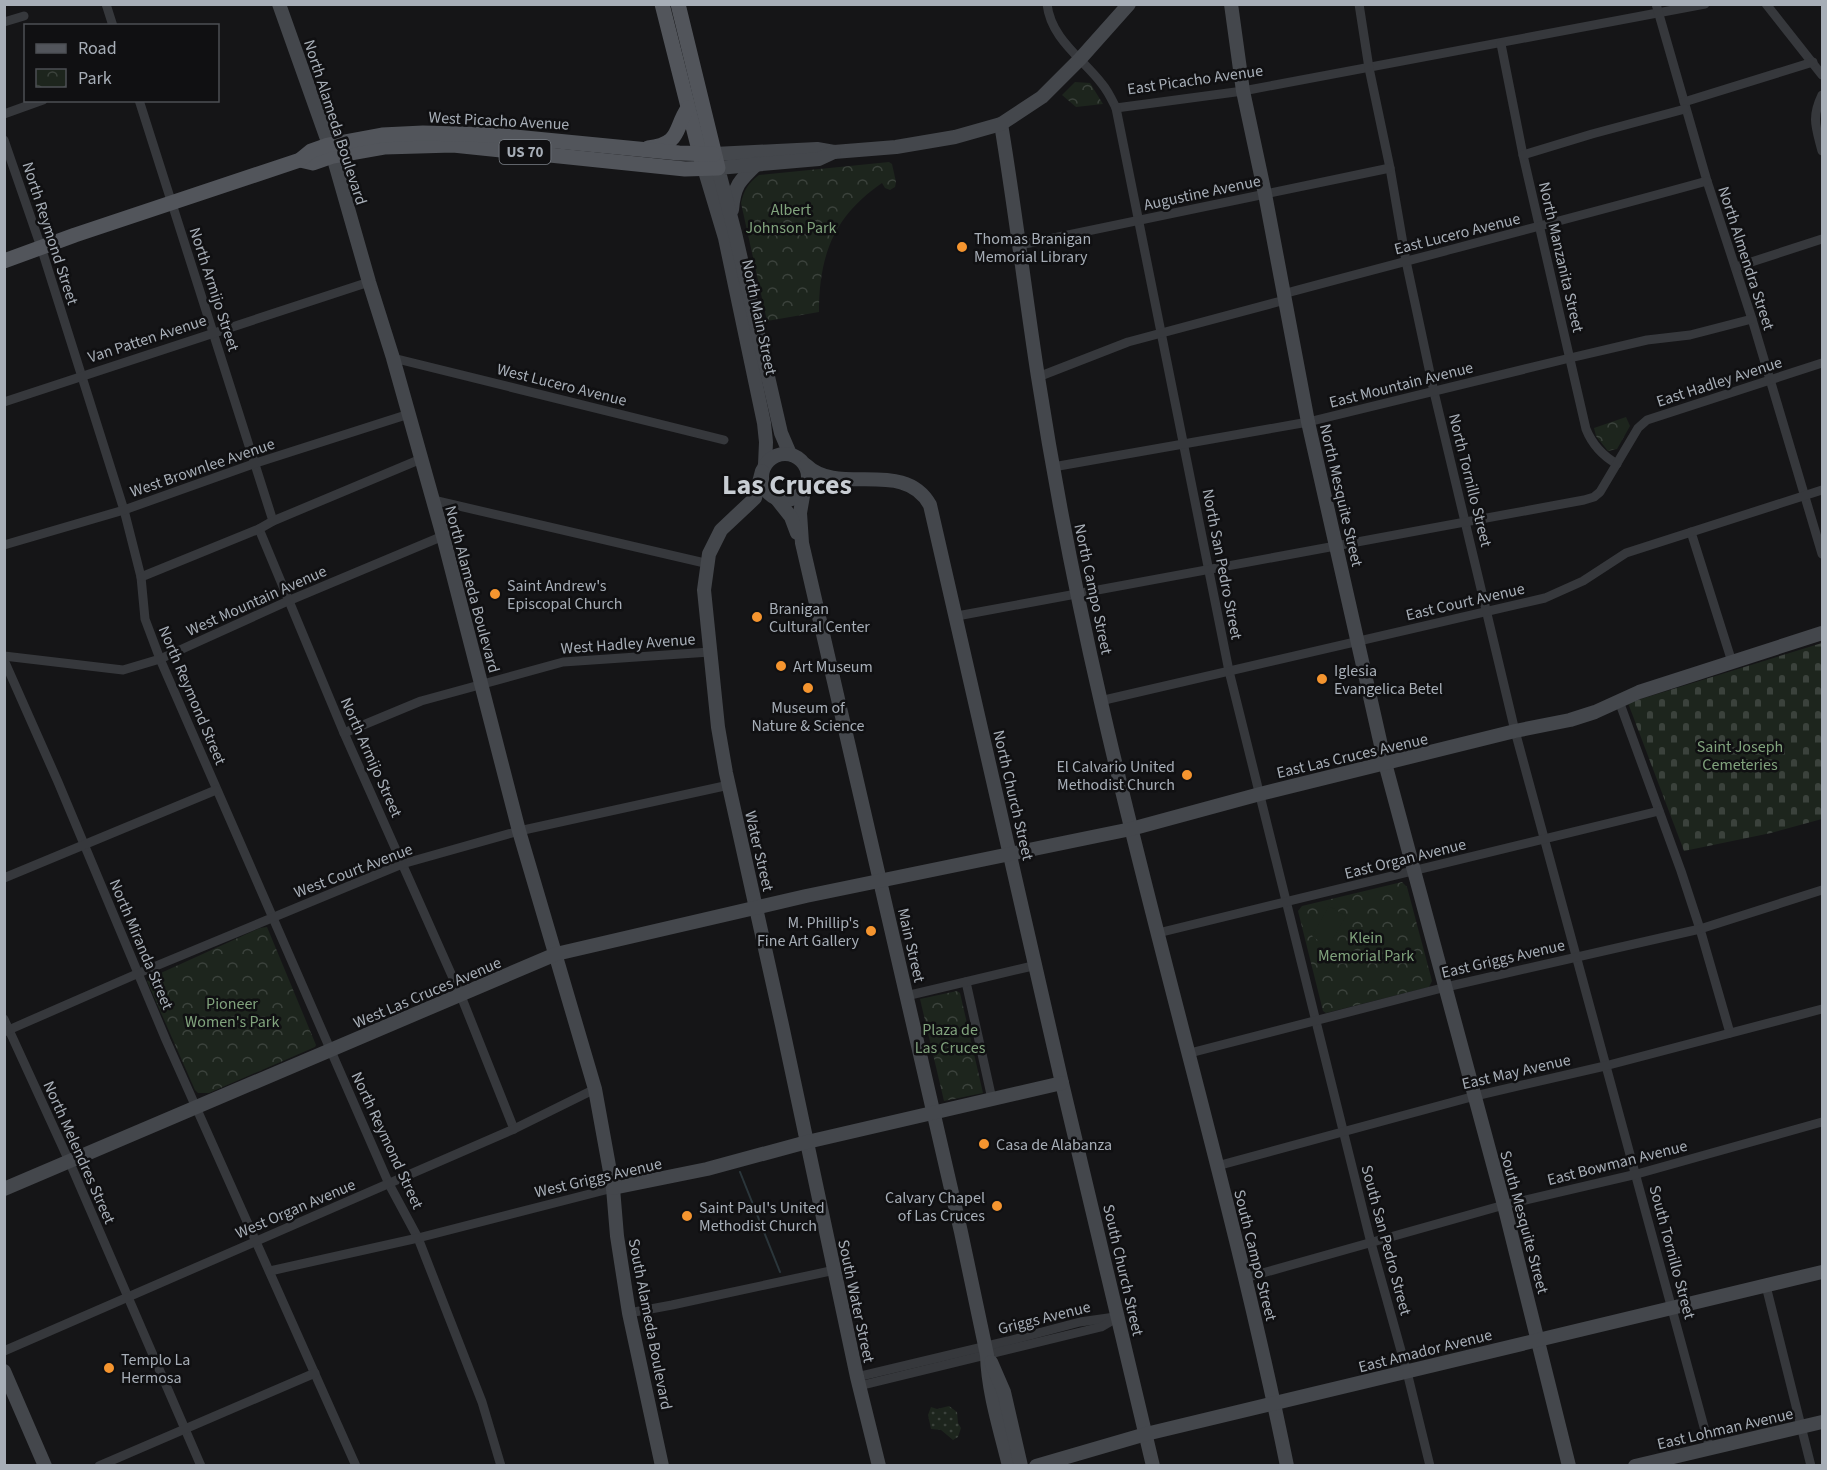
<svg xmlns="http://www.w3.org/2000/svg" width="1827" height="1470" viewBox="0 0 1827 1470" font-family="'Source Sans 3',sans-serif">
	<defs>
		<pattern id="grass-dots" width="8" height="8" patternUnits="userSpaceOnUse" patternTransform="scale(1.5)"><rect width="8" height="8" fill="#1d251d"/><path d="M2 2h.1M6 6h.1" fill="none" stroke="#3b423c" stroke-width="1.8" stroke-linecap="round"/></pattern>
		<pattern id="cemetery-stones" width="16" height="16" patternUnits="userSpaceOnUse" patternTransform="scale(1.5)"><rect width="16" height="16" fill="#1d251d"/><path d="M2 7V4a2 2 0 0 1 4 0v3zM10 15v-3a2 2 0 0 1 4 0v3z" fill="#3b423c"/></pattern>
		<pattern id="park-crowns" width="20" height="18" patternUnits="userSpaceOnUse" patternTransform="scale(1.5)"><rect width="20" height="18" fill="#1d251d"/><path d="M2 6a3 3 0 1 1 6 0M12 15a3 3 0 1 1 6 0" fill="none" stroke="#3b423c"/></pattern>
	</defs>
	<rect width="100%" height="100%" fill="#151517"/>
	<path fill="url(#grass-dots)" d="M949,1406L957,1412L958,1423L961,1428L958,1437L953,1440L941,1430L931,1429L928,1415L931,1407L937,1409Z"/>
	<path fill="url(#cemetery-stones)" d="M1822,643V819L1771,833L1684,851L1628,703Z"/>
	<g fill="url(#park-crowns)">
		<path d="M1075,82L1090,83L1103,104L1076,107L1062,95Z"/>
		<path d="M889,162L892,164L896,182L895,187L890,190L885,188L882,183C834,216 819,255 819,312L767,321L741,203C744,190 748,183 759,175Z"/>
		<path d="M1626,417L1630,426L1617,449L1608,451L1596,436L1594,428Z"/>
		<path d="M1402,882L1407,887L1432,981L1429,987L1326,1013L1323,1011L1298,911L1302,906Z"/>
		<path d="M267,927L316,1045L315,1047L209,1093H198L195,1090L147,981L152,977L260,928Z"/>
		<path d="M957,991L960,993L983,1093L944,1101L920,999Z"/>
	</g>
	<path fill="#1d251d" d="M1329,906L1346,916L1328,947L1312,936Z"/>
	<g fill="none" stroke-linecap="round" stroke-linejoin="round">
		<path stroke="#2b363b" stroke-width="2" d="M740,1172L780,1272"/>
		<g stroke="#36383c" stroke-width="9">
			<path d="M106,4L113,26"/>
			<path d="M1047,4C1051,39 1082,58 1102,84C1108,91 1112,100 1116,108L1243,91L1705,4"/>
			<path d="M1359,4L1369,68L1390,168L1406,261L1434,392L1515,731L1710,1449"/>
			<path d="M1656,4L1707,181L1752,319L1822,554"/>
			<path d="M1766,4L1822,75"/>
			<path d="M4,22L24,16"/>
			<path d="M1501,44L1523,155L1586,429C1592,444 1603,456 1617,464"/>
			<path d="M1822,95C1811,118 1816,127 1822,151"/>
			<path d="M139,100L273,521"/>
			<path d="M1684,102L1813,62"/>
			<path d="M1116,108L1229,671L1371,1243L1407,1372L1430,1466"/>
			<path d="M4,114L43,100"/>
			<path d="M4,140L41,247L124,510L141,577L145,619L160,659L389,1184L418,1238L482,1402L501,1466"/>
			<path d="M1523,155L1592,134L1685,109"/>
			<path d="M1020,245L1390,168"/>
			<path d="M1736,267L1822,239"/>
			<path d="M1283,294C1424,256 1566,220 1707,181"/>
			<path d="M393,358L724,440"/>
			<path d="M1038,377L1128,342L1285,300"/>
			<path d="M4,402L369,282"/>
			<path d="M1053,467L1308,422L1570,358L1647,340L1690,335L1752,319"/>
			<path d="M433,500L709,564"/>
			<path d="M259,529L344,733L461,996L514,1129"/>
			<path d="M1691,532L1732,662"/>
			<path d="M4,545L124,510L256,463L409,414"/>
			<path d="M141,577L259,529L273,521L421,459"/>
			<path d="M957,616L1584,500L1594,497L1600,492L1638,428L1647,420L1822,363"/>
			<path d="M4,656L123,670L160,659L288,601L443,536"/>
			<path d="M4,660L58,782L166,1040L356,1466"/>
			<path d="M1100,701L1545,598L1583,581L1626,553L1822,490"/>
			<path d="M1619,701L1681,871L1700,929L1730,1033"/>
			<path d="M344,733L421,701L563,662L710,652"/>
			<path d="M4,878L216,790"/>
			<path d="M1158,933L1659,811"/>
			<path d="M966,982L992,1099"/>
			<path d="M906,996L1037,965"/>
			<path d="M4,1019L70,1163L201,1466"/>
			<path d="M4,1032L139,973L402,864L519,831L729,785"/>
			<path d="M1190,1053L1446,987L1700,929L1822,890"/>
			<path d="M1217,1166L1475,1096L1605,1066L1822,1009"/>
			<path d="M270,1271L418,1238L613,1188"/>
			<path d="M1245,1278L1504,1205L1637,1174L1822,1122"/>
			<path d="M1766,1286L1811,1466"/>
			<path d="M629,1313L672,1305L835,1270"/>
			<path d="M4,1351L514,1129L595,1089"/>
			<path d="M857,1377L1008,1341L1080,1322L1115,1317"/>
			<path d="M859,1386L1101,1327L1118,1317"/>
			<path d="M99,1466L315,1373"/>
		</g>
		<g stroke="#44474c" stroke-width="14">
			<path d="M279,4L333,156L369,282L393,358L443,536L519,831L595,1089L613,1188L617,1236L629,1313L662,1466"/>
			<path d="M1231,4L1243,91L1265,194L1308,422L1385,763L1504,1205L1569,1466"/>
			<path d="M1001,124C1015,208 1025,293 1038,377C1055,486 1076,594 1101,702C1159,957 1235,1209 1287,1466"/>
			<path d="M714,154L817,149L834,152L896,147L955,137L1001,124L1042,97L1080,59L1129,4"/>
			<path d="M704,168L725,238L764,423L766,442L765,465"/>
			<path d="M732,210C734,185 740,180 758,163"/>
			<path d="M790,454L781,433L735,233L718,168L819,159L834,152"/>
			<circle cx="785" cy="477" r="23"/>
			<path d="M806,465C839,497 904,458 930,505L1062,1083L1153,1466"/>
			<path d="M762,471L755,498L721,530L709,554L704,590L718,727L726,773L782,1025L857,1377L879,1466"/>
			<path d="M804,490L800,513L802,543L961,1232L987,1355C988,1392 1000,1429 1009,1466"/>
			<path d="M776,498L791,517L797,533"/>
			<path d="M613,1188L707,1169L807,1142L1062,1083"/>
			<path d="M4,1189L556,954L806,896L1131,829L1260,794L1515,731L1570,720L1595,712L1639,692L1822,633"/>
			<path d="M991,1362L1004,1392L1021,1466"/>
			<path d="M4,1371L45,1466"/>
			<path d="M1036,1466L1146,1434L1822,1272"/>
			<path d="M1635,1466L1822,1422"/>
		</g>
		<g stroke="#52555b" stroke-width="15">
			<path d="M662,4L702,162"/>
			<path d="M648,148C682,144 674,128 688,108"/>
			<path d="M300,160L313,163L333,156L384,147L453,145L685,169L718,168L678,4"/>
			<path d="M4,261L75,235L300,160L311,151L328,145L382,135L423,133L495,135L679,153L714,154"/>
		</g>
	</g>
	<g fill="#f5952f" stroke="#101012" stroke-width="2">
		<circle cx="962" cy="247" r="6"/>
		<circle cx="495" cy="594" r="6"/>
		<circle cx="757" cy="617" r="6"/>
		<circle cx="781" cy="666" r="6"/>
		<circle cx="1322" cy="679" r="6"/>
		<circle cx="808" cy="688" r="6"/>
		<circle cx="1187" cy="775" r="6"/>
		<circle cx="871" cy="931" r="6"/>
		<circle cx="984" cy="1144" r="6"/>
		<circle cx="997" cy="1206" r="6"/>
		<circle cx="687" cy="1216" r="6"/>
		<circle cx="109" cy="1368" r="6"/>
	</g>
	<g text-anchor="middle" stroke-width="5" stroke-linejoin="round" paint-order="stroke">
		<rect fill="#101012" stroke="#7a7f86" stroke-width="1.5" x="499.5" y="140" width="51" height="24" rx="4.5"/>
		<g font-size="15" font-weight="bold" fill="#a7aeb7">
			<text x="525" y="157">US 70</text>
		</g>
		<g font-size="16" fill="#a7aeb7" stroke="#101012">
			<text transform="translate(1195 79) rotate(-8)" y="6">East Picacho Avenue</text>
			<text transform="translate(499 120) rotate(3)" y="6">West Picacho Avenue</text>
			<text transform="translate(336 122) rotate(72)" y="6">North Alameda Boulevard</text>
			<text transform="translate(1202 192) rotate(-12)" y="6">Augustine Avenue</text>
			<text transform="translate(51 233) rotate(72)" y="6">North Reymond Street</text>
			<text transform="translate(1457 233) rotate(-14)" y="6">East Lucero Avenue</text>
			<text transform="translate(1562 257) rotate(77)" y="6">North Manzanita Street</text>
			<text transform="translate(1747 258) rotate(72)" y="6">North Almendra Street</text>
			<text transform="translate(215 289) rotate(72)" y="6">North Armijo Street</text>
			<text transform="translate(760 317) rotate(78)" y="6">North Main Street</text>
			<text transform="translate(147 338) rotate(-18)" y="6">Van Patten Avenue</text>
			<text transform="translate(1719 381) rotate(-18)" y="6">East Hadley Avenue</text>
			<text transform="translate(562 384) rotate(14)" y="6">West Lucero Avenue</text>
			<text transform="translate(1401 384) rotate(-14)" y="6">East Mountain Avenue</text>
			<text transform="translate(202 467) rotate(-19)" y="6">West Brownlee Avenue</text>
			<text transform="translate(1471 480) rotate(76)" y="6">North Tornillo Street</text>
			<text transform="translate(1342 495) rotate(77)" y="6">North Mesquite Street</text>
			<text transform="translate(1223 564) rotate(79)" y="6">North San Pedro Street</text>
			<text transform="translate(473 589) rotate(75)" y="6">North Alameda Boulevard</text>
			<text transform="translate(1094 589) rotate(78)" y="6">North Campo Street</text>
			<text transform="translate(256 600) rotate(-24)" y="6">West Mountain Avenue</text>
			<text transform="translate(1465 601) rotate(-13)" y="6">East Court Avenue</text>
			<text transform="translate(628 643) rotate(-4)" y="6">West Hadley Avenue</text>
			<text transform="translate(193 695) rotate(67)" y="6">North Reymond Street</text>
			<text transform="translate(1352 755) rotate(-13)" y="6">East Las Cruces Avenue</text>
			<text transform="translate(372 757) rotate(66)" y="6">North Armijo Street</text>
			<text transform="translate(1014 795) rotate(77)" y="6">North Church Street</text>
			<text transform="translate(760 851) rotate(77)" y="6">Water Street</text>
			<text transform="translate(1405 858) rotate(-14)" y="6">East Organ Avenue</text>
			<text transform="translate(353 870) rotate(-21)" y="6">West Court Avenue</text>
			<text transform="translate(142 944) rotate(67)" y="6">North Miranda Street</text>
			<text transform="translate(912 945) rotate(77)" y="6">Main Street</text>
			<text transform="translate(1503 958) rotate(-13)" y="6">East Griggs Avenue</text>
			<text transform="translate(427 992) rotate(-23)" y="6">West Las Cruces Avenue</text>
			<text transform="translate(1516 1071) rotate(-13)" y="6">East May Avenue</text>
			<text transform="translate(388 1140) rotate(65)" y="6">North Reymond Street</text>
			<text transform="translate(80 1152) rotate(66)" y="6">North Melendres Street</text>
			<text transform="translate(1617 1162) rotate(-14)" y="6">East Bowman Avenue</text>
			<text transform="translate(598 1177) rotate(-13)" y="6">West Griggs Avenue</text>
			<text transform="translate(295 1208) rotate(-23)" y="6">West Organ Avenue</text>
			<text transform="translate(1525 1222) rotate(75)" y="6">South Mesquite Street</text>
			<text transform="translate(1387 1240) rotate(75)" y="6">South San Pedro Street</text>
			<text transform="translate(1673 1252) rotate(75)" y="6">South Tornillo Street</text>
			<text transform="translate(1256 1255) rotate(76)" y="6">South Campo Street</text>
			<text transform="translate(1124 1270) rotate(77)" y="6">South Church Street</text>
			<text transform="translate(857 1301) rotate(78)" y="6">South Water Street</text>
			<text transform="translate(1044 1317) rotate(-14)" y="6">Griggs Avenue</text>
			<text transform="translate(651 1324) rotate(79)" y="6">South Alameda Boulevard</text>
			<text transform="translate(1425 1350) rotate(-14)" y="6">East Amador Avenue</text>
			<text transform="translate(1725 1428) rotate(-13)" y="6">East Lohman Avenue</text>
		</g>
		<g font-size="16" fill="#81a37d" stroke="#101012">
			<text x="791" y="215">Albert<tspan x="791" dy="18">Johnson Park</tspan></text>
			<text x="1740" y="752">Saint Joseph<tspan x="1740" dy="18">Cemeteries</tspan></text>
			<text x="1366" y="943">Klein<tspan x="1366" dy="18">Memorial Park</tspan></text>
			<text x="232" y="1009">Pioneer<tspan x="232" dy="18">Women's Park</tspan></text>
			<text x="950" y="1035">Plaza de<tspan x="950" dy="18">Las Cruces</tspan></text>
		</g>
		<g font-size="16" fill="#a7aeb7" stroke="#101012" text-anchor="start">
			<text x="974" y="244">Thomas Branigan<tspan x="974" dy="18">Memorial Library</tspan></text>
			<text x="507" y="591">Saint Andrew's<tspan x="507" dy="18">Episcopal Church</tspan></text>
			<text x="769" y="614">Branigan<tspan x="769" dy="18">Cultural Center</tspan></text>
			<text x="793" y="672">Art Museum</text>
			<text x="1334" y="676">Iglesia<tspan x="1334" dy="18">Evangelica Betel</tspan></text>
			<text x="808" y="713" text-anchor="middle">Museum of<tspan x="808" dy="18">Nature &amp; Science</tspan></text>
			<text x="1175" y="772" text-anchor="end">El Calvario United<tspan x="1175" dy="18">Methodist Church</tspan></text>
			<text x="859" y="928" text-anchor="end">M. Phillip's<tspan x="859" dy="18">Fine Art Gallery</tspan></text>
			<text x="996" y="1150">Casa de Alabanza</text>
			<text x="985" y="1203" text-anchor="end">Calvary Chapel<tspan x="985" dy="18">of Las Cruces</tspan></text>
			<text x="699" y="1213">Saint Paul's United<tspan x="699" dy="18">Methodist Church</tspan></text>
			<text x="121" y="1365">Templo La<tspan x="121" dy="18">Hermosa</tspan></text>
		</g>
		<g font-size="28" font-weight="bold" fill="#c8cdd3" stroke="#101012">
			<text x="787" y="494">Las Cruces</text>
		</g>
	</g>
	<rect width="1827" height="1470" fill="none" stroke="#a7aeb7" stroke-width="12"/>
	<rect x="24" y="24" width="195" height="78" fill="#101012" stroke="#4c4f54" stroke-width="1.5"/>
	<rect x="36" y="44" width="30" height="9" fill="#52555b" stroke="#4c4f54" stroke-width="1.5"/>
	<text x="78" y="54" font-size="18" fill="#a7aeb7">Road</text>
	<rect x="36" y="69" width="30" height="18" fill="url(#park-crowns)" stroke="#4c4f54" stroke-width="1.5"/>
	<text x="78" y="84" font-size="18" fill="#a7aeb7">Park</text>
</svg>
